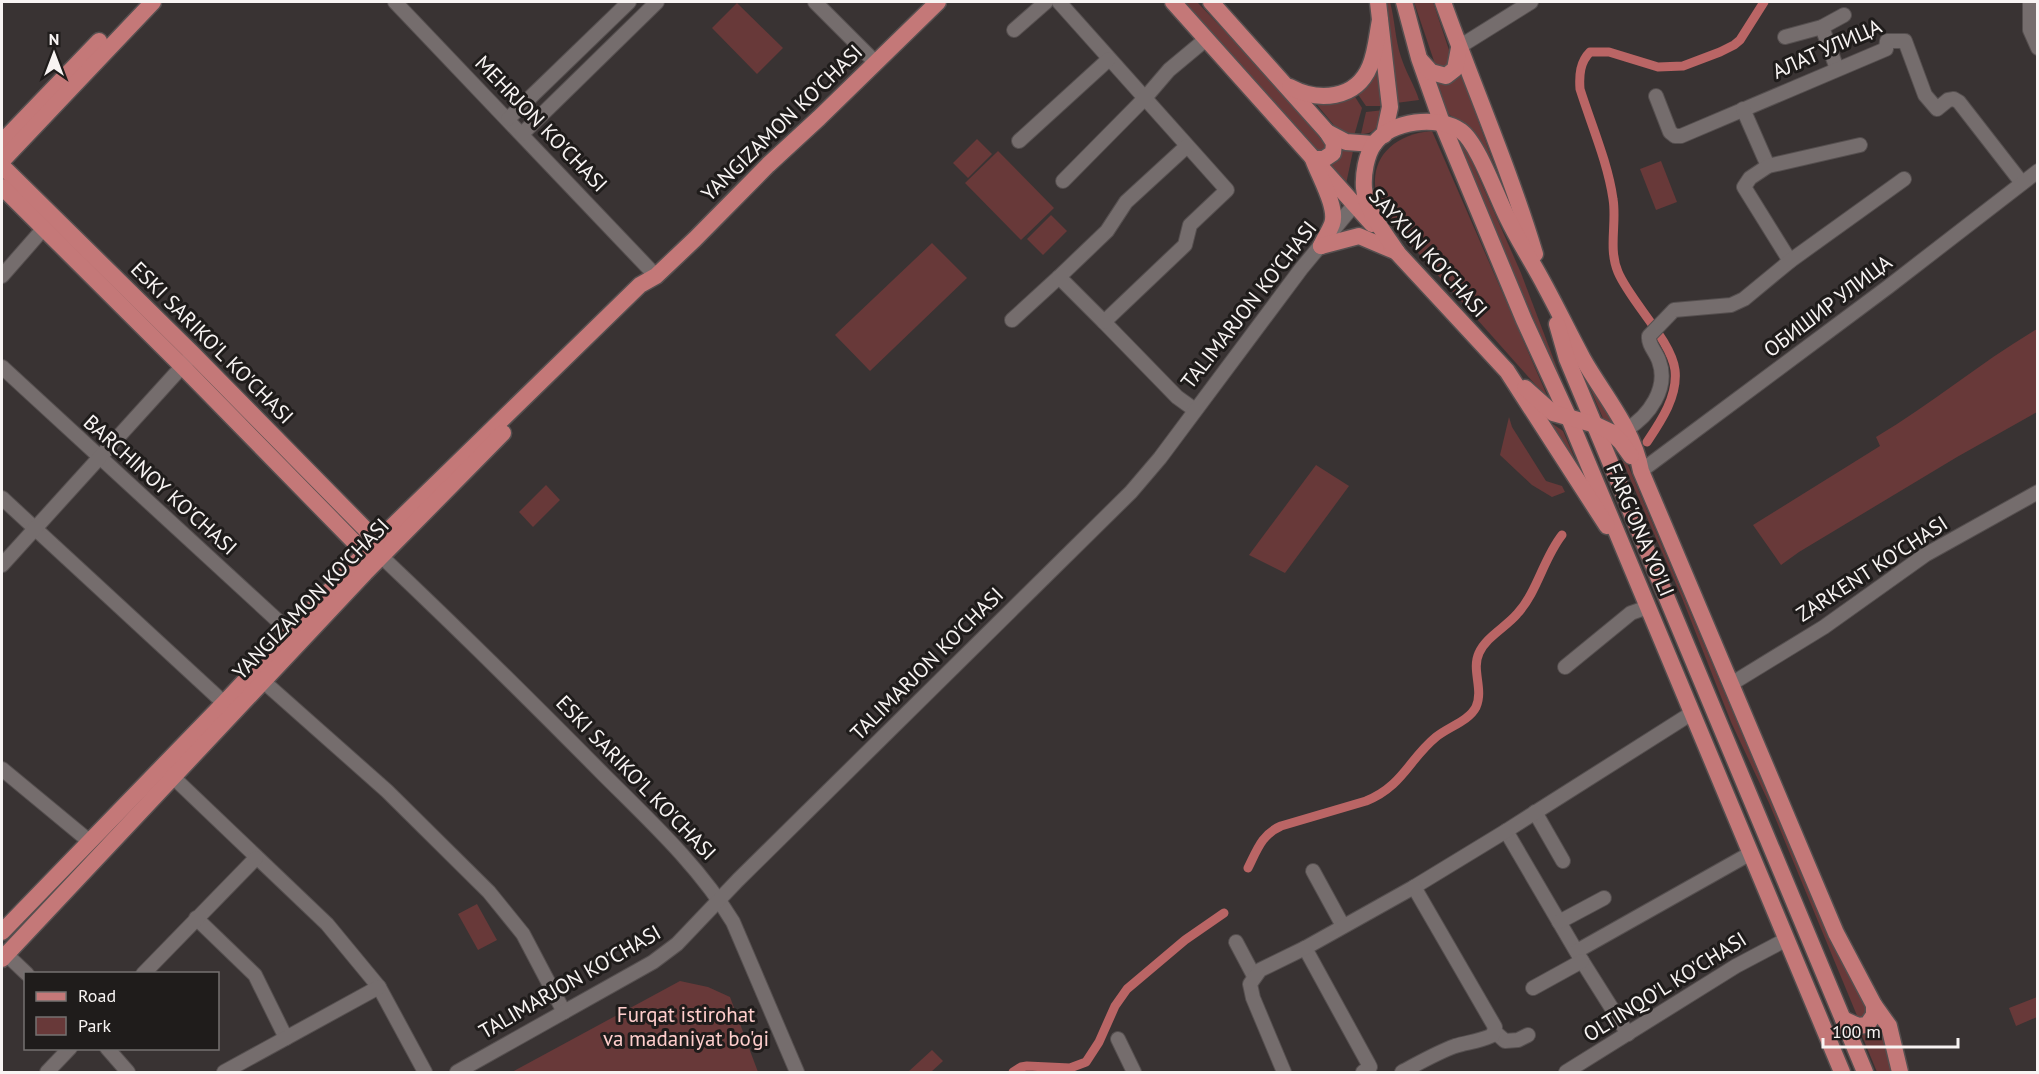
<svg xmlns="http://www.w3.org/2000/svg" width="2039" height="1074" viewBox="0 0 2039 1074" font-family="'PT Sans',sans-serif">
	<rect width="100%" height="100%" fill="#393333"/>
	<g fill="#683939">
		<path d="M1181,2H1197L1331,142V147L1318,152Z"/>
		<path d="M1384,2H1390C1395,20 1395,39 1401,57C1406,73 1415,86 1419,100L1396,103Z"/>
		<path d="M1414,2H1433L1450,53V68H1438L1435,64Z"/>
		<path d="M737,3L783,48L757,74L712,28Z"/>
		<path d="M1378,60L1382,106H1366L1355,90Z"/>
		<path d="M1460,71L1512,214L1470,129L1447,113L1435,80Z"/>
		<path d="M1352,92L1362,108L1354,136L1338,130L1313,100Z"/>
		<path d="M1384,110C1379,124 1377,134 1361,134L1366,112Z"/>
		<path d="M1432,131L1549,400L1387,218C1359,174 1382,135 1432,131Z"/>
		<path d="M977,139L992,154L968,178L953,163Z"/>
		<path d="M1455,139L1463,145L1468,153L1521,273L1568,397Z"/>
		<path d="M1341,149L1353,151L1346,184L1331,165Z"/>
		<path d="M998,151L1054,208L1021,240L965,183Z"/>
		<path d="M1661,161L1677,202L1656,210L1640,169Z"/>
		<path d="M1051,215L1067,231L1043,255L1027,239Z"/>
		<path d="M932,243L967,278L870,371L835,335Z"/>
		<path d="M2037,329V412L1957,457L1799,552L1781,565L1753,525L1880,446L1876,437C1932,404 1981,362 2037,329Z"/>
		<path d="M1576,356L1622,430L1606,425Z"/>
		<path d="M1509,417L1512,427L1546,481L1562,486L1565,492L1552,497L1532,485L1500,455Z"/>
		<path d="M1544,418L1563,431L1581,473Z"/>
		<path d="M1618,451L1627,463L1823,925L1871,1012L1869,1017L1858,1018L1769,803L1731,722L1682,598Z"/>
		<path d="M1316,465L1349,486L1285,573L1249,555Z"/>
		<path d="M546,485L560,500L533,527L519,512Z"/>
		<path d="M477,904L497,940L478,950L458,914Z"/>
		<path d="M680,981L708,987L730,997L758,1072H512Z"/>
		<path d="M2037,997V1017L2016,1026L2009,1008Z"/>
		<path d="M1870,1030L1877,1036H1886L1889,1061L1892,1072H1877L1860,1031Z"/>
		<path d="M932,1050L943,1061L931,1072H908Z"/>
	</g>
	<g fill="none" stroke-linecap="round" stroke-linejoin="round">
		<g stroke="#ba6565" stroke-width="9">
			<path d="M1647,442C1661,421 1678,396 1675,370C1671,340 1630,301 1618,272C1608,249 1617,222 1613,199C1608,163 1591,124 1580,89C1579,75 1580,62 1590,52H1609L1658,67L1683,66L1720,52L1734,45L1740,40L1764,2"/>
			<path d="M1248,868C1257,850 1262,834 1281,826L1366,801C1403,786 1409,759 1436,737C1448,727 1469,721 1476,707C1484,689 1471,670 1479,653C1486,637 1506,627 1517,614C1538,591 1543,559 1562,535"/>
			<path d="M1013,1072L1021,1067L1027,1066L1070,1068L1086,1062L1099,1042L1115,1006L1127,989L1185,940L1224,913"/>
		</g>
		<g stroke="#554f4f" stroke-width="16">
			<g id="minor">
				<path d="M395,2L656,276"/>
				<path d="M815,2L876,63"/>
				<path d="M1059,2L1227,190L1190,225L1185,245L1104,322L1177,397L1195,410"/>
				<path d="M2030,2V30L2038,48"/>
				<path d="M1822,27L1837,69"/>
				<path d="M1014,30L1046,2"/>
				<path d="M1785,37L1822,27L1844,15"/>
				<path d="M1459,47L1531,2"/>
				<path d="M1656,96L1670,132L1675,136H1681L1886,49L1887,41H1905L1925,95L1937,109L1948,100L1954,99L1959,102L2022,183"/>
				<path d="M1743,109L1768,166"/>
				<path d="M508,119L629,2"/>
				<path d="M522,134L657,2"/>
				<path d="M1019,141L1109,59"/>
				<path d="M1063,181L1145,98L1169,70L1205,40"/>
				<path d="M1790,261L1744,187L1750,178L1768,166L1860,145"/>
				<path d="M2,276L44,228"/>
				<path d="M1012,320L1059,277"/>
				<path d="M1104,322L1059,277L1107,231L1126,202L1187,146"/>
				<path d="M2,367L290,632"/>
				<path d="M1627,429C1649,416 1669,388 1659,361C1656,352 1648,345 1649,336L1674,310L1731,305L1744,299L1790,261L1904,179"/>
				<path d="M1641,471L1888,287L2038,171"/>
				<path d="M2,498L224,703"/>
				<path d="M382,557C457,628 531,701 604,775C650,821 699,866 733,922L797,1072"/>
				<path d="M2,565L188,360"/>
				<path d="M1565,667L1631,613L1648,607"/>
				<path d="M263,681L387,791L489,892L523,934L564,1012"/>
				<path d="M1731,684L1824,627L1925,555L2038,492"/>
				<path d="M2,769L89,841"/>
				<path d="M173,777L327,924L379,987L425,1072"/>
				<path d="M1535,812L1563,861"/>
				<path d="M1506,831L1582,961L1628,1034"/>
				<path d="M1313,871L1343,926"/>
				<path d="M196,918L255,975L286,1038"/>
				<path d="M1559,922L1604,898"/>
				<path d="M1236,942L1254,976"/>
				<path d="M1305,948L1368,1063L1370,1067L1363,1072"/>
				<path d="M1577,951L1751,853"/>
				<path d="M6,954L27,974"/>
				<path d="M143,974L256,858"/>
				<path d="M1533,988L1582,961"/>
				<path d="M1495,1032L1505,1041L1518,1040L1528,1035"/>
				<path d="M1118,1039L1134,1072"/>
				<path d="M107,1048L128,1072"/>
				<path d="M47,1072L70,1048"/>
				<path d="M224,1072L379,987"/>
				<path d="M457,1072L653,962L677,944L738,880L1131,492L1160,458L1301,269L1354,205"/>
				<path d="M1284,1072L1253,998L1250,984L1260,970L1305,948L1414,887L1506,831L1692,713"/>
				<path d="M1402,1072C1419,1063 1436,1053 1455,1046C1468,1042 1478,1042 1493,1035L1495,1027L1414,887"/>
				<path d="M1566,1072L1736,966L1787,939"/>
			</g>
		</g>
		<g stroke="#554f4f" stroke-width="19">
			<g id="major">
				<path d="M1173,2L1372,224"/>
				<path d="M1211,2L1327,132L1346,142L1374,144"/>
				<path d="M1378,2L1390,107L1384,135"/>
				<path d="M1404,2L1419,58L1442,123L1524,320L1569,418L1842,1072"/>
				<path d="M1443,2C1473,86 1509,168 1535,254"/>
				<path d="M1421,61L1431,72L1446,76L1455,69L1459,48"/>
				<path d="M1290,87C1318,102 1356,100 1370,66C1376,52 1377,35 1380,20"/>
				<path d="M2,142L99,41"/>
				<path d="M2,161L153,2"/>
				<path d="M2,166L193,354L377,541L380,550"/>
				<path d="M2,187L182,366L365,553L375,555"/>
				<path d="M1321,246C1324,239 1329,232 1332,224C1338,208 1319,176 1313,159H1324L1333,153L1334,143L1327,132"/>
				<path d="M1321,246L1359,236L1397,252"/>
				<path d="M1391,246L1507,371L1607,526"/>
				<path d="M1397,252C1385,233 1366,212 1364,188C1363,175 1366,155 1374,144C1391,120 1438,115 1461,131C1478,143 1497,198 1508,219C1519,242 1533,263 1545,286C1558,310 1570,335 1583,359C1604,396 1633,428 1641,471L1836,933L1874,1005L1889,1026L1900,1072"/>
				<path d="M1557,324L1567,359L1865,1072"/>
				<path d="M1525,388L1553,413L1596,425L1611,432L1621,442L1631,456"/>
				<path d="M2,932L224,703L365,553L640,285L656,276L695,239L768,165L819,118L938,2"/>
				<path d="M2,959L365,573L503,433"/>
				<path d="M1843,1019L1858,1026L1867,1025L1874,1015V1005"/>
			</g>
		</g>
		<use href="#minor" stroke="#756d6d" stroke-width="14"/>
		<use href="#major" stroke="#c47878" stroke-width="16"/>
	</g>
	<g text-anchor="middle" stroke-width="6" stroke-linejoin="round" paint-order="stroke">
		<g font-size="21" fill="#f8f4f3" stroke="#1f1c1b">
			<text transform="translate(1827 49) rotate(-24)" y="7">АЛАТ УЛИЦА</text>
			<text transform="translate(782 123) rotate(-44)" y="7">YANGIZAMON KO'CHASI</text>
			<text transform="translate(541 124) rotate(46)" y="7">MEHRJON KO'CHASI</text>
			<text transform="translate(1428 253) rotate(48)" y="7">SAYXUN KO'CHASI</text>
			<text transform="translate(1249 305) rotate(-52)" y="7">TALIMARJON KO'CHASI</text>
			<text transform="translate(1828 306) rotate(-37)" y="7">ОБИШИР УЛИЦА</text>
			<text transform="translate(212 343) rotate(45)" y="7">ESKI SARIKO'L KO'CHASI</text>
			<text transform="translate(160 485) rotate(42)" y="7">BARCHINOY KO'CHASI</text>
			<text transform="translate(1640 530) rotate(67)" y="7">FARG'ONA YO'LI</text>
			<text transform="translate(1872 569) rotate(-33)" y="7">ZARKENT KO'CHASI</text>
			<text transform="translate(311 599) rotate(-46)" y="7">YANGIZAMON KO'CHASI</text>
			<text transform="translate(927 664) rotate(-45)" y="7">TALIMARJON KO'CHASI</text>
			<text transform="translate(636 778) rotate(46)" y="7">ESKI SARIKO'L KO'CHASI</text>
			<text transform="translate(570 982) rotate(-30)" y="7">TALIMARJON KO'CHASI</text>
			<text transform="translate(1665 987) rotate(-32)" y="7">OLTINQO'L KO'CHASI</text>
		</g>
		<g font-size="21" fill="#ffcecc" stroke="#1f1c1b">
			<text x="686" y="1022">Furqat istirohat<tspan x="686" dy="24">va madaniyat bo'gi</tspan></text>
		</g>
	</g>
	<rect width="2039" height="1074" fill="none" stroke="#f8f4f3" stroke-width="6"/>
	<rect x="24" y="972" width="195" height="78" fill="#1f1c1b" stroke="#767271" stroke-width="1.5"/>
	<rect x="36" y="992" width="30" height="9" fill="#c47878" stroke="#767271" stroke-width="1.5"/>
	<text x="78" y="1002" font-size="18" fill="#f8f4f3">Road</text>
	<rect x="36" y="1017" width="30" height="18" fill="#683939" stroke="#767271" stroke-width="1.5"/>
	<text x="78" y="1032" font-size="18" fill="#f8f4f3">Park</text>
	<g transform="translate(54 54)" stroke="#1f1c1b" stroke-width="4.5" paint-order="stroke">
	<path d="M0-4.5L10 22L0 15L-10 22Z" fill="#f8f4f3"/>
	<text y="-9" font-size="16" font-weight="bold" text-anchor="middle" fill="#f8f4f3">N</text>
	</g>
	<path d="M1823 1038v9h135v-9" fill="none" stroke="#f8f4f3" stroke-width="3"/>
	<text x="1832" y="1038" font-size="18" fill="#f8f4f3" stroke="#1f1c1b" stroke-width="4.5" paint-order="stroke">100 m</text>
</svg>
